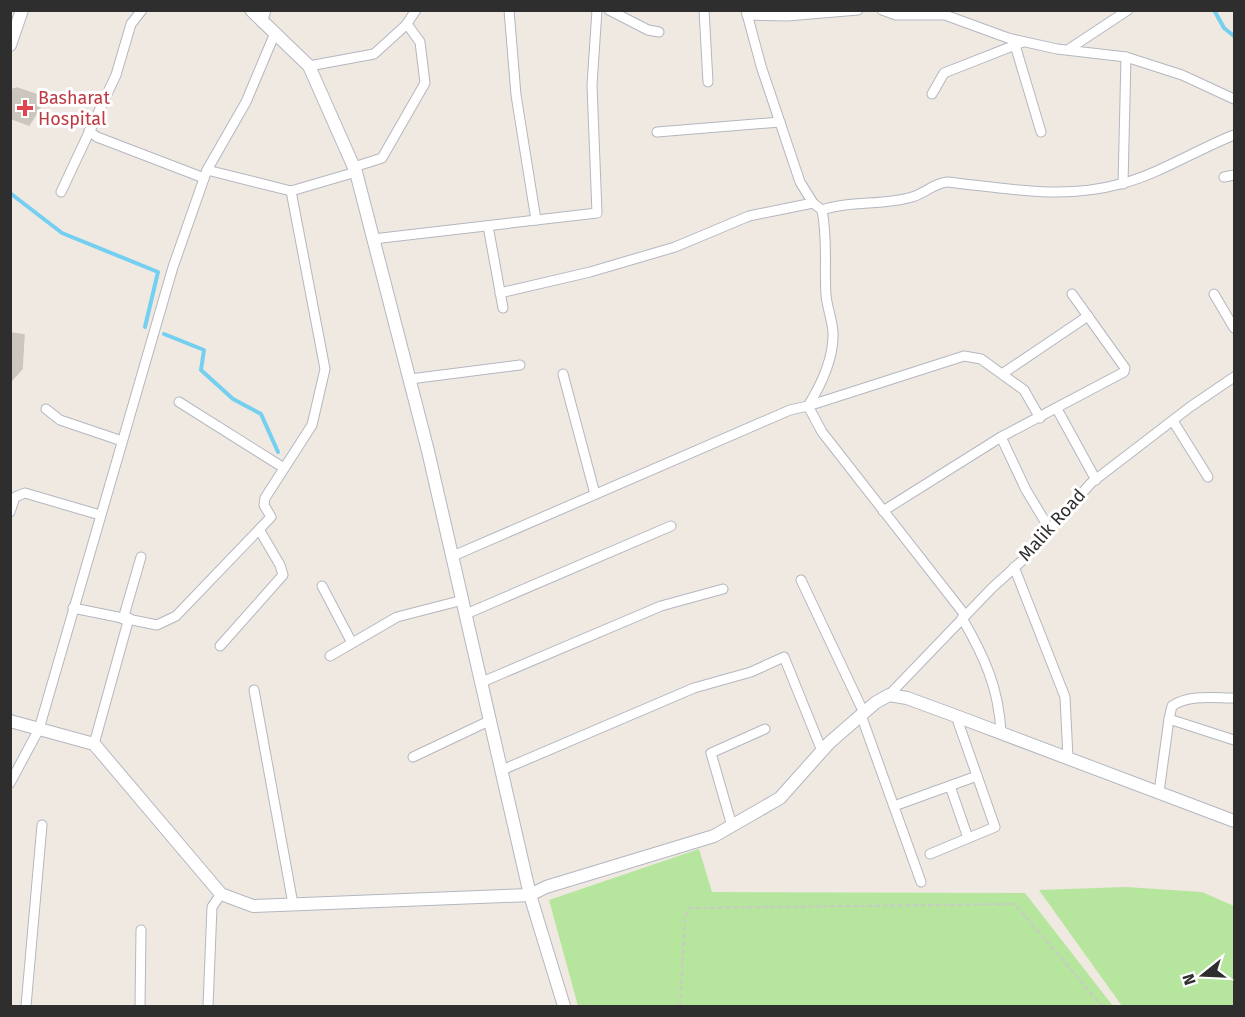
<svg xmlns="http://www.w3.org/2000/svg" width="1245" height="1017" viewBox="0 0 1245 1017" font-family="'Fira Sans',sans-serif">
	<rect width="100%" height="100%" fill="#efe9e1"/>
	<g fill="#b6e59e">
		<path d="M699,849L712,892L1025,893L1113,1006H578L549,900Z"/>
		<path d="M1126,887L1202,892L1234,906V1006H1122L1039,890Z"/>
	</g>
	<g fill="none" stroke-linecap="round" stroke-linejoin="round">
		<g stroke="#75cff0" stroke-width="4">
			<path d="M1214,10L1224,28L1234,36"/>
			<path d="M10,12L11,10"/>
			<path d="M10,193L62,233L158,272L145,327"/>
			<path d="M164,334L204,350L201,370L233,399L261,414L278,452"/>
		</g>
	</g>
	<g fill="#cbc7bf" stroke="#cbc5ba" stroke-width="1.5">
		<path d="M17,88L46,98L29,125L10,118V90Z"/>
		<path d="M10,333L24,335L22,369L10,382Z"/>
	</g>
	<g fill="none" stroke-linecap="round" stroke-linejoin="round">
		<g stroke="#b4b7c1" stroke-width="11">
			<g id="minor">
				<path d="M509,10L516,95L536,220"/>
				<path d="M609,10L648,30L659,32"/>
				<path d="M704,10L708,82"/>
				<path d="M746,10L761,66L800,182L813,203L822,210C828,241 824,265 826,295C827,307 832,319 833,332C834,357 821,385 808,406"/>
				<path d="M882,10L896,15H945L1008,38L1057,49L1126,57L1182,75L1234,99"/>
				<path d="M747,15L787,16L858,10"/>
				<path d="M262,23L266,10"/>
				<path d="M1015,45L1041,132"/>
				<path d="M1069,49L1128,10"/>
				<path d="M309,66L374,54L406,25L416,10"/>
				<path d="M932,94L944,73L1023,42"/>
				<path d="M89,131L97,137L204,178"/>
				<path d="M657,132L780,122"/>
				<path d="M354,167L382,158L425,83L420,42L407,24"/>
				<path d="M207,170L291,191L356,172"/>
				<path d="M1224,177L1234,175"/>
				<path d="M1123,184L1126,57"/>
				<path d="M61,192L116,75L131,24L142,10"/>
				<path d="M822,210C851,200 883,206 912,197C926,193 932,184 947,182C1005,188 1063,200 1120,184C1157,175 1198,149 1234,135"/>
				<path d="M488,226L503,308"/>
				<path d="M373,239L597,213L592,85L597,10"/>
				<path d="M500,293L590,272L675,247L749,216L813,203"/>
				<path d="M1214,294L1234,328"/>
				<path d="M563,374L595,494"/>
				<path d="M1002,374L1088,316"/>
				<path d="M410,379L520,365"/>
				<path d="M179,402L284,468"/>
				<path d="M808,406L822,432L965,615"/>
				<path d="M46,409L60,420L122,441"/>
				<path d="M1057,409L1096,480"/>
				<path d="M1173,421L1208,477"/>
				<path d="M1001,437L1026,490L1049,528"/>
				<path d="M883,511L1001,437L1124,372L1125,368L1072,294"/>
				<path d="M10,512L15,497L25,493L100,515"/>
				<path d="M453,556L790,410L808,406L964,356L981,359L1024,390L1040,418"/>
				<path d="M1014,567L1065,697L1068,758"/>
				<path d="M801,580L864,713"/>
				<path d="M322,586L352,643"/>
				<path d="M73,608L157,625L176,616L271,517L264,505L265,498L312,425L325,369L291,191"/>
				<path d="M466,614L671,526"/>
				<path d="M962,618C984,656 999,688 1001,733"/>
				<path d="M123,619L141,557"/>
				<path d="M220,646L283,575L280,565L260,531"/>
				<path d="M330,656L397,617L463,600"/>
				<path d="M482,682L661,606L723,589"/>
				<path d="M254,690L293,904"/>
				<path d="M889,695L992,588L1024,559L1091,483L1190,407L1234,377"/>
				<path d="M861,715L921,882"/>
				<path d="M1169,719L1172,706C1189,694 1215,698 1234,698"/>
				<path d="M94,744L129,618"/>
				<path d="M413,757L491,720"/>
				<path d="M502,770L694,688L751,672L784,657L822,751"/>
				<path d="M10,783L39,729L173,267L207,170L246,102L275,33"/>
				<path d="M950,786L968,838"/>
				<path d="M1159,792L1169,719L1234,740"/>
				<path d="M894,806L977,776"/>
				<path d="M732,826L711,753L765,729"/>
				<path d="M930,854L995,827L956,716"/>
				<path d="M26,1006L42,825"/>
				<path d="M140,1006L141,930"/>
				<path d="M208,1006L212,907L221,894"/>
			</g>
		</g>
		<g stroke="#b4b7c1" stroke-width="14">
			<g id="tertiary">
				<path d="M251,10L309,66L356,172L428,451L530,895L564,1006"/>
				<path d="M10,45L22,10"/>
				<path d="M10,721L94,744L221,894L253,906L530,895L546,887L714,836L780,798L829,743L875,703L889,695L907,698L956,716L1234,821"/>
			</g>
		</g>
		<path stroke="#c9c9c9" stroke-width="2" stroke-dasharray="4.5 3" stroke-linecap="butt" d="M680,1006L685,917L690,908L1015,904L1102,1006"/>
		<use href="#minor" stroke="#fff" stroke-width="9"/>
		<use href="#tertiary" stroke="#fff" stroke-width="12"/>
	</g>
	<path fill="#e0444e" stroke="#fff" stroke-width="2" d="M22 99h6v6h6v6h-6v6h-6v-6h-6v-6h6z"/>
	<g text-anchor="middle" stroke-width="6" stroke-linejoin="round" paint-order="stroke">
		<g font-size="18" fill="#be3a42" stroke="#fff" text-anchor="start">
			<text x="38" y="104">Basharat<tspan x="38" dy="21">Hospital</tspan></text>
		</g>
		<g font-size="18" fill="#2e2e2e" stroke="#fff">
			<text transform="translate(1052 525) rotate(-48)" y="6">Malik Road</text>
		</g>
	</g>
	<rect width="1245" height="1017" fill="none" stroke="#2e2e2e" stroke-width="24"/>
	<g transform="translate(1203 975) rotate(252)" stroke="#ffffff" stroke-width="4.5" paint-order="stroke">
	<path d="M0-4.5L10 22L0 15L-10 22Z" fill="#2e2e2e"/>
	<text y="-9" font-size="16" font-weight="bold" text-anchor="middle" fill="#2e2e2e">N</text>
	</g>
</svg>
